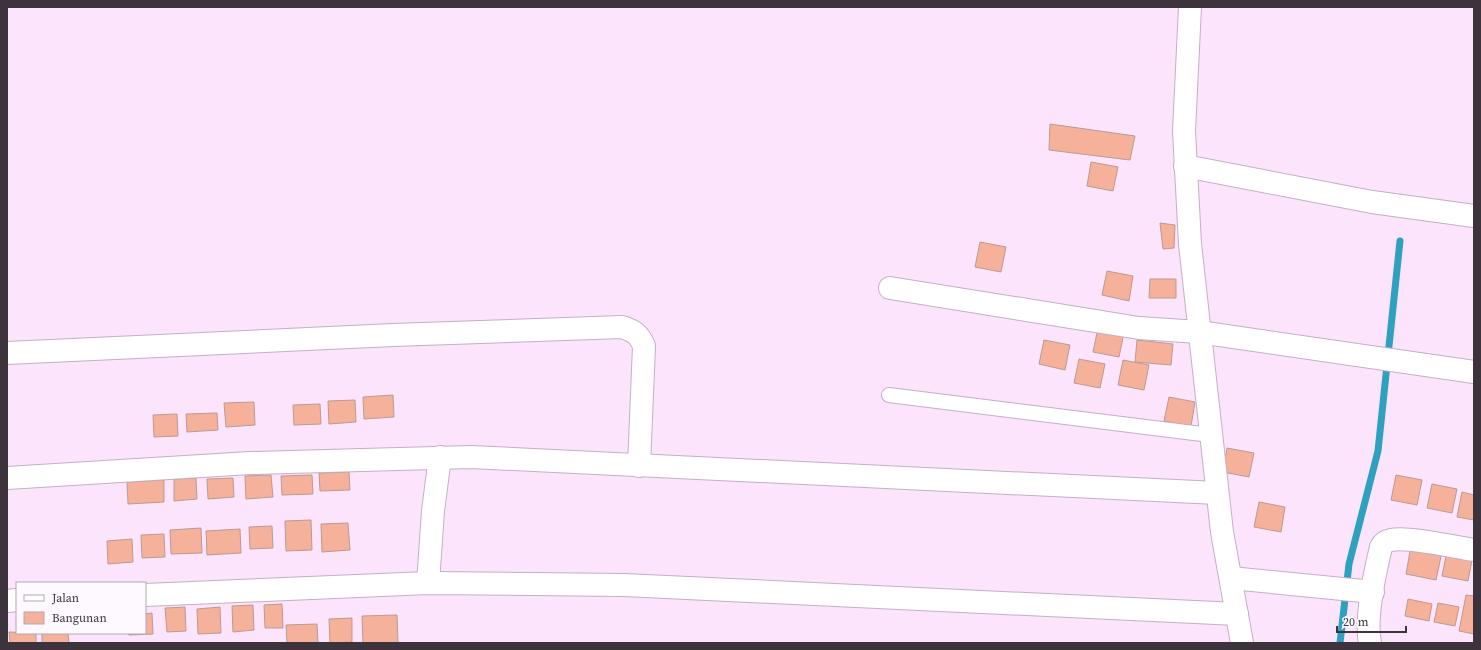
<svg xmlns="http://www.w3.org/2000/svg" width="1481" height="650" viewBox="0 0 1481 650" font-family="'Source Serif 4',serif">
	<rect width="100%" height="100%" fill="#fce5fc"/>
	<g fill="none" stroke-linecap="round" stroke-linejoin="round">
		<path stroke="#2ea0c0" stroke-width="7" d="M1340,643L1349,564L1378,451L1400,241"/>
	</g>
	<g fill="#f6b19b" stroke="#b99b91">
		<path d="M1050,124L1135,136L1130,160L1049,150Z"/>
		<path d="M1091,162L1118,167L1113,191L1087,186Z"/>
		<path d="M1160,223L1175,225L1174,248L1163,249Z"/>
		<path d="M980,242L1006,247L1001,272L975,267Z"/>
		<path d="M1107,271L1133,276L1129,301L1102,295Z"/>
		<path d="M1150,279H1176V298H1149Z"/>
		<path d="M1098,328L1124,333L1119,357L1093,352Z"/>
		<path d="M1044,340L1070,345L1065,370L1039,364Z"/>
		<path d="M1137,340L1173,344L1171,365L1135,362Z"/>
		<path d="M1079,359L1105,364L1100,388L1074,383Z"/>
		<path d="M1123,360L1149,365L1144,390L1118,385Z"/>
		<path d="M393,395L394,417L364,419L363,397Z"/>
		<path d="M1169,397L1195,402L1191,426L1164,421Z"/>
		<path d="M355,400L356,422L329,424L328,401Z"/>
		<path d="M254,402L255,425L226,427L224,403Z"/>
		<path d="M320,404L321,424L294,425L293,405Z"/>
		<path d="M217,413L218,430L187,432L186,414Z"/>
		<path d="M177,414L178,436L154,437L153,415Z"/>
		<path d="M1227,448L1254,453L1249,477L1223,472Z"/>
		<path d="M349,472L350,490L320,491L319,473Z"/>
		<path d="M271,475L273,497L246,499L245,476Z"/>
		<path d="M312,475L313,494L282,495L281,476Z"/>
		<path d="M1396,475L1422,480L1417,505L1391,500Z"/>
		<path d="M196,478L197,499L174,501V479Z"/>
		<path d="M233,478L234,497L208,499L207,479Z"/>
		<path d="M164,480V502L128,504L127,482Z"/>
		<path d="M1432,484L1457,489L1452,513L1427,508Z"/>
		<path d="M1462,492L1474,495V520L1457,517Z"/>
		<path d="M1259,502L1285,507L1281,532L1254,527Z"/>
		<path d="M311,520L312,550L286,551L285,521Z"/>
		<path d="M348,523L350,550L322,552L321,524Z"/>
		<path d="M272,526L273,548L250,549L249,527Z"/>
		<path d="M201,528L202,553L171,554L170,530Z"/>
		<path d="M240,529L241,553L207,555L206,531Z"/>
		<path d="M164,534L165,557L142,558L141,535Z"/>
		<path d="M132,539L133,562L108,564L107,541Z"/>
		<path d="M1411,546L1442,552L1436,580L1406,574Z"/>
		<path d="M1446,556L1472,560L1468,581L1442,576Z"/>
		<path d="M1466,595L1474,596V634L1459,631Z"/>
		<path d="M1408,599L1432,604L1429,621L1405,616Z"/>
		<path d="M1438,603L1459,607L1455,626L1434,622Z"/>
		<path d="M282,604L283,628H265L264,605Z"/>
		<path d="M253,605L254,630L233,632L232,606Z"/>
		<path d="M185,607L186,631L167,632L165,608Z"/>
		<path d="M220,607L221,633L198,634L197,609Z"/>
		<path d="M152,613L153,634L129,635L128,633H145V614Z"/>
		<path d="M397,615L398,643H363L362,616Z"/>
		<path d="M352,618V642L330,643L329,619Z"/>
		<path d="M317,624L318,643H287L286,625Z"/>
		<path d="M9,632L36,633V643H10Z"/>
		<path d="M42,633H68L69,643H42Z"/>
	</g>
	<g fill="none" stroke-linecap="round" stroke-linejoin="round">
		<g stroke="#c4afc4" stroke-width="16">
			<path id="service" d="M889,395L1210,435"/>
		</g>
		<g stroke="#c4afc4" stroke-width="24">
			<g id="minor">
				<path d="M1190,7L1184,131L1190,244L1222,532L1242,643"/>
				<path d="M1185,166L1372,202L1474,216"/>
				<path d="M890,288L1139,328L1199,332L1474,372"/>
				<path d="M7,353L393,335L622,327C634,331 639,334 644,346L639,466"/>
				<path d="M7,478L250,463L471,457L1217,493"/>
				<path d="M1231,578L1373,592"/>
				<path d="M428,583L433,511L440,457"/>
				<path d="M145,595L428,583L624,585L1237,614"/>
				<path d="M7,601L17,600"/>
				<path d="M1370,643C1365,619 1375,572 1381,547C1383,543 1386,541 1391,540C1407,536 1455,547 1474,550"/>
			</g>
		</g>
		<use href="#service" stroke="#fff" stroke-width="14"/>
		<use href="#minor" stroke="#fff" stroke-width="22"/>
	</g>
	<rect width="1481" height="650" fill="none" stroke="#3c333c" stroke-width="16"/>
	<rect x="16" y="582" width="130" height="52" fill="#fef9fe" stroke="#b0aab0"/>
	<rect x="24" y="595" width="20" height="6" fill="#ffffff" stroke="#b0aab0"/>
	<text x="52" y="602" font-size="12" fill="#3c333c">Jalan</text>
	<rect x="24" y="612" width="20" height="12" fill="#f6b19b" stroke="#b0aab0"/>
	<text x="52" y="622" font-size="12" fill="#3c333c">Bangunan</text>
	<path d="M1337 626v6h69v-6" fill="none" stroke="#3c333c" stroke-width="2"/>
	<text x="1343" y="626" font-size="12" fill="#3c333c" stroke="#fef9fe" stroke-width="3" paint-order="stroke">20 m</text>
</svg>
